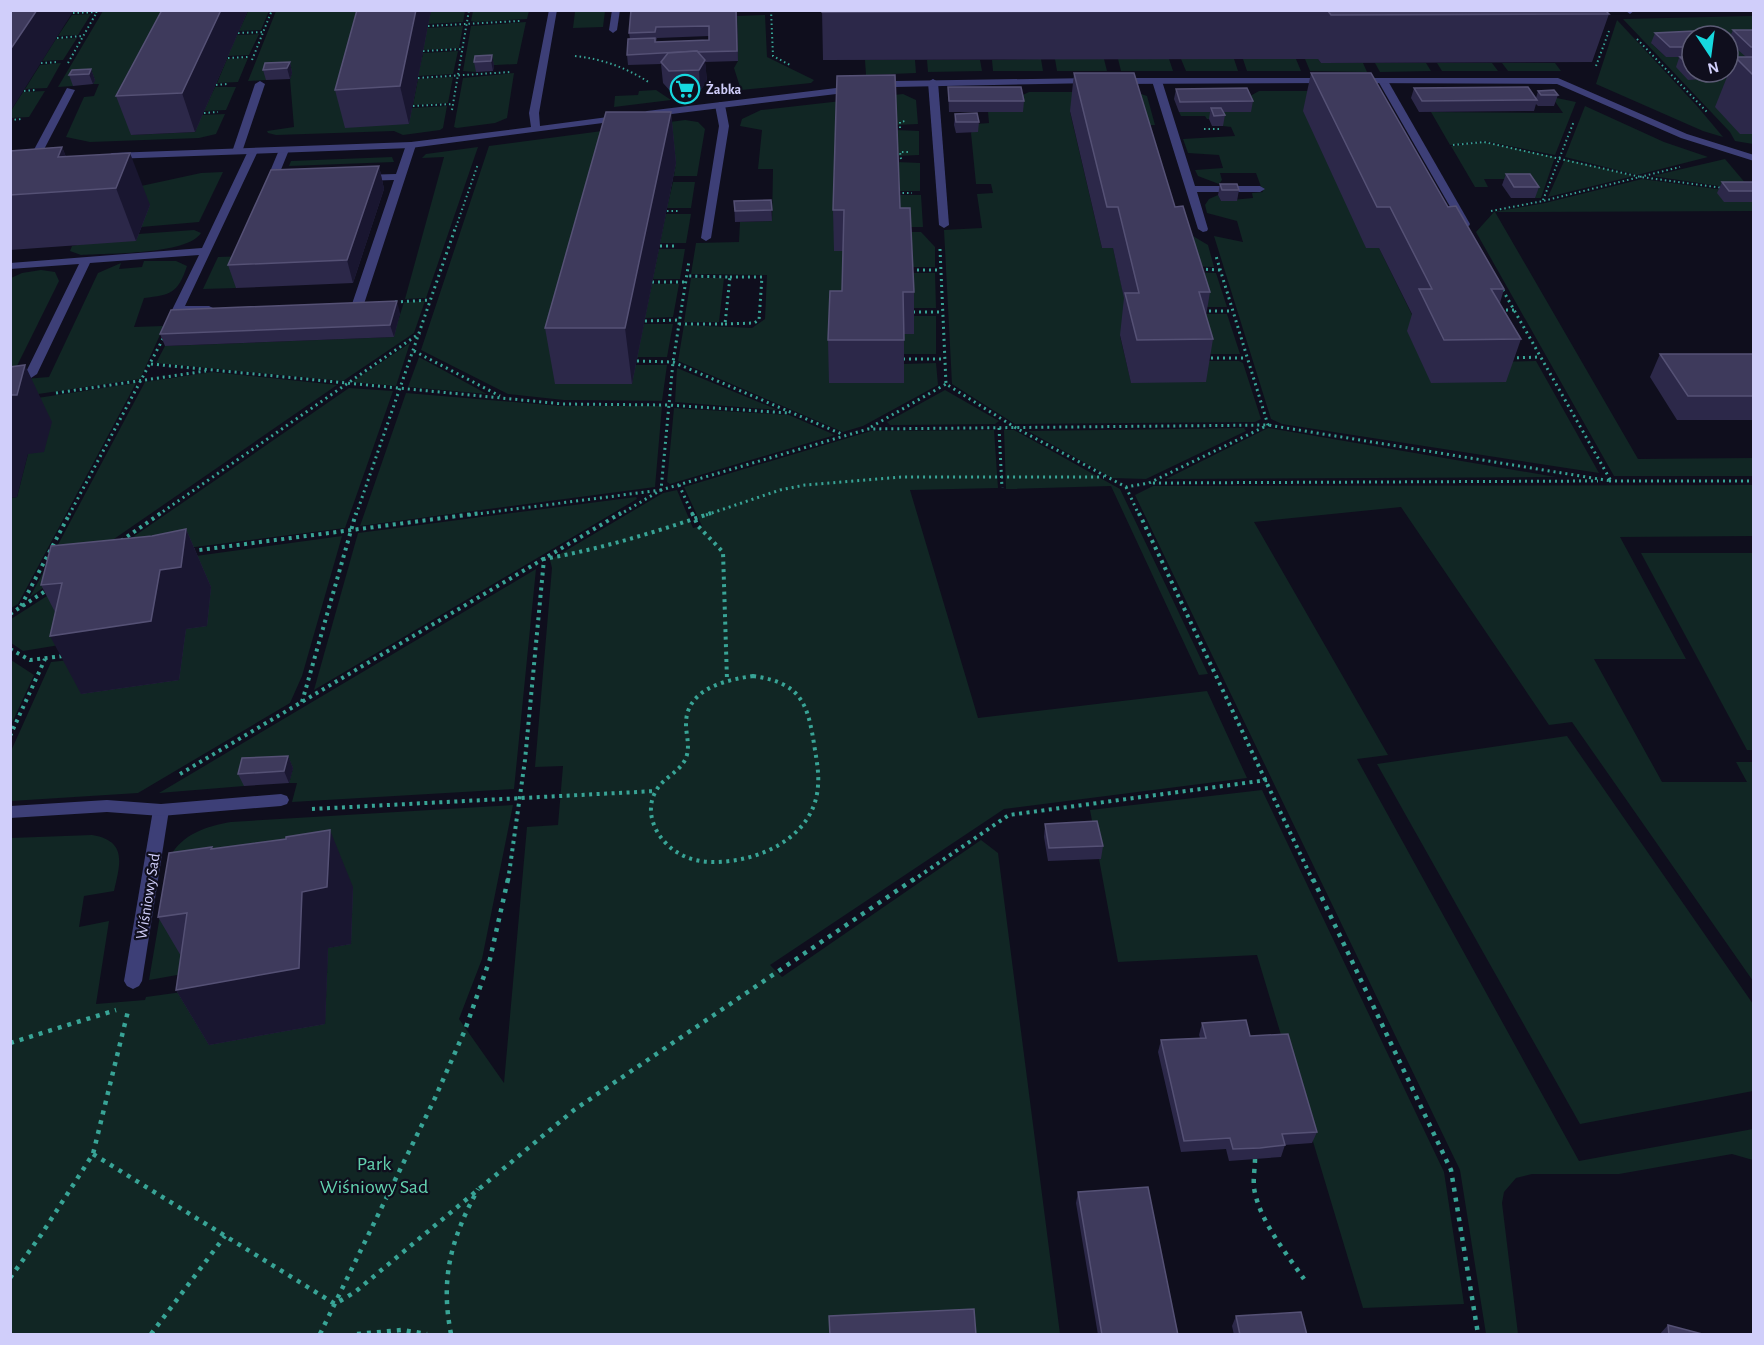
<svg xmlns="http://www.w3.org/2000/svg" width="1764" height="1345" viewBox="0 0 1764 1345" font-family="'Alegreya Sans',sans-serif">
	<rect width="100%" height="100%" fill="#0f0e1d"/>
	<g fill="#112624" fill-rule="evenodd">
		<path d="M103,11H193L131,135L195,132L202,115L225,114L216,134L199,138L90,142L66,137L84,97L94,96L99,84H93L95,80L76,81L73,86L58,87Z"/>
		<path d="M248,11H269L261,30L239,31Z"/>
		<path d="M276,11H375L412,108L447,106L443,128L440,130L403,135L394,131L276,135L268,133L267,131L294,127L290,79L292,73L266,80L248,81Z"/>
		<path d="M431,11H465L463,22L428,24Z"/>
		<path d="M473,11V10L529,11L527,19L475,22L471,21Z"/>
		<path d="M578,11H605L603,27L573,28L575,12Z"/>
		<path d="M91,14L78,35L58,36L72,15Z"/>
		<path d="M765,15L767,57L814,80L811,83L741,90L734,68L738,61L737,16Z"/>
		<path d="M1753,16V144L1735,141L1730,132L1623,19ZM1692,36H1728V72H1695L1688,80L1682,60L1678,57H1666L1652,44Z"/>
		<path d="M1617,20L1697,106L1723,137L1703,131L1596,84Z"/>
		<path d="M526,22L517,64L477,66L476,72L463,71L471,26Z"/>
		<path d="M463,26L459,48L423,50L427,28Z"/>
		<path d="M259,34L249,55L228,56L237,35Z"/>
		<path d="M77,38L63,60L42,61L56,39Z"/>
		<path d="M458,51L453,74L418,76L423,53Z"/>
		<path d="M248,58L238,82L217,83L227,59Z"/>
		<path d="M1041,59L1043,71H993L992,60Z"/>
		<path d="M1055,59H1104L1107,71H1057Z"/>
		<path d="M1118,59H1169L1173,71H1121Z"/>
		<path d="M1181,59H1234L1238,71H1186Z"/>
		<path d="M1243,59H1296L1301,71H1247Z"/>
		<path d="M1305,59H1318L1321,63H1363L1367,72L1310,71Z"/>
		<path d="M865,60H915L916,73L866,75Z"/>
		<path d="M927,60H980L982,71L928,72Z"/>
		<path d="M61,63L47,88L25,89L40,65Z"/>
		<path d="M1375,63H1426L1431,71L1380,72Z"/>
		<path d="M1437,63H1492L1498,71H1442Z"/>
		<path d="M1502,63H1555L1561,71H1508Z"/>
		<path d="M514,73L507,118L495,123L457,128L454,127L463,78Z"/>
		<path d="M453,77L448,103L413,105L418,79Z"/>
		<path d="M215,87H236L226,110L204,111Z"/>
		<path d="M656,90L671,100L614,107L615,96L638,95L639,91Z"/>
		<path d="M45,91L29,117L11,118L10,112L23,92Z"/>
		<path d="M1259,91H1361L1366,248H1379L1420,331L1495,362L1536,361L1599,473L1282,424L1271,419L1214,236L1243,242L1237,221L1207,213L1205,205L1209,199L1218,195L1221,201L1253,198L1252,193L1263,192L1256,173H1220L1222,180L1219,184L1198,176L1195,170L1223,168L1219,155L1188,153L1183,139L1235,136L1231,127L1223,126L1219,119H1207L1205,116H1181L1179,112H1250L1245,99Z"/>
		<path d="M1029,92H1135L1147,96L1155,125H1133L1070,112L1102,248H1113L1133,335L1120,336L1131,382L1199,361H1239L1243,363L1261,419L1255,422L1015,424L952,384L944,230L982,228L977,194L993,193L991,184H976L971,133L976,124L989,123L988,112Z"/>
		<path d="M903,94L916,100L918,124L895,125L844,251L903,364L936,363L938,385L863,426L843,432L678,361L684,325L752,328L765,319L767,275L691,274L696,243L739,242L740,222L772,221L773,169H758L762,130L740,126L742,119L761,110Z"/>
		<path d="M1552,97L1576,102L1555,155L1484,141L1450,145L1431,112L1563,113Z"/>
		<path d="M1585,106L1664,142L1708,157L1637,175L1565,157Z"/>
		<path d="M685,120L698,122L705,129L697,176H674L676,163L636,365H667L662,401L564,400L508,394L421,350L489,146Z"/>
		<path d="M896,130L919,131V155L896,156Z"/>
		<path d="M1484,142L1555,157L1541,198H1535L1523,179H1484L1488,187H1475L1451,146Z"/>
		<path d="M478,147L426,298L405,299L444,157L422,158L426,154Z"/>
		<path d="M392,157L394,162L289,166L291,161Z"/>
		<path d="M1565,159L1634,176L1548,197Z"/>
		<path d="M1725,159L1752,191L1652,176Z"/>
		<path d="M897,162L920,163V191H898Z"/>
		<path d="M223,172L199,222L141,227L118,191L201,173Z"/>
		<path d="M1642,179L1747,193L1753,202V211L1495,212L1638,459L1753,458V476H1614L1476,232L1494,212L1545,203Z"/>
		<path d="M673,182H695L691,208H667Z"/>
		<path d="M898,195H921L923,227H899Z"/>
		<path d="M666,214H691L686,243H660Z"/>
		<path d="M194,230L201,233C187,255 107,253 81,255L70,251L72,246L138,234Z"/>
		<path d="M899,232H921L935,247V267H911Z"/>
		<path d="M1186,232L1208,245L1214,267L1183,266Z"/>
		<path d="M659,249H685L680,279H653Z"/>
		<path d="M250,256L236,288L203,289L218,257Z"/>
		<path d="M144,261H176L187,266C178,293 171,295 144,298L134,327L164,326L140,379L11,398V380L49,377L98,273L121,263L119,269L142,267Z"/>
		<path d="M41,270L55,272L59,281L11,378V278L22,273Z"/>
		<path d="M1185,272L1216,273L1227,307H1195Z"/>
		<path d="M911,273H935L936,308H912Z"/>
		<path d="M691,278H724L719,322H684Z"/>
		<path d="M652,284H679L673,317L645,318Z"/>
		<path d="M425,301L414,333L343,381L156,363L165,346L393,337L404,302Z"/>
		<path d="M1197,314H1227L1240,354H1197Z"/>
		<path d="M913,316H936V354H903L902,334Z"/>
		<path d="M644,324H673L667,357H637Z"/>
		<path d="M410,343L396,386L352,382Z"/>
		<path d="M419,357L487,394L408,387Z"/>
		<path d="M677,368L778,410L675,402Z"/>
		<path d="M212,372L337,385L30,597L145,382Z"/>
		<path d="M136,383L18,604L11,608V498L17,497L28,454L11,402Z"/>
		<path d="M349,388L393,391L345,528L101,559Z"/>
		<path d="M945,390L999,421L995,424L890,425L887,422Z"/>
		<path d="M406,393L561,406H662L655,487L360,526Z"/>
		<path d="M674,408L789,415L835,435L670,484L667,482Z"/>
		<path d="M1244,428L1246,431L1146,479L1112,478L1028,431Z"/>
		<path d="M1268,428L1556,477L1166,479Z"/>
		<path d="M994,430L998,488L910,490L978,718L1207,691L1247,778L1004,809L770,965L782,977L981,840L998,853L1060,1334H11V838L92,835C128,841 120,864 114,891L84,896L79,927L109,921L96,1004L145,1000L146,997L211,988L325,1024L328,948L351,944L149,980L170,857C182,834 207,826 231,822L513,805L482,959L459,1019L504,1083L527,827L558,825L563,766L535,767L552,568L550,560L663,493L677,490L693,528L702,526L684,487L871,431Z"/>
		<path d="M1004,430H1014L1120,489L1208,674L1199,675L1111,486L1006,489Z"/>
		<path d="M1753,485V536L1620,537L1686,659H1594L1662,782H1747L1736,762H1753V981L1572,722L1549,725L1401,507L1254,522L1388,755L1357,759L1579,1161L1753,1129V1160L1732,1154L1619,1174H1532L1516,1178L1504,1192L1502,1203L1518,1334H1486L1460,1170L1135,495L1153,486Z"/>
		<path d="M636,497L637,499L314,690L358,533Z"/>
		<path d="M342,536L302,676L290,703L138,793L11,801V751L51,662L89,658L72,643L23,651L11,643V619L86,571Z"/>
		<path d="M1641,553H1753V750H1747Z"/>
		<path d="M536,569L514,789L292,802L297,783H289L293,768L244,786L159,793Z"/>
		<path d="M11,660L34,675L11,725Z"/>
		<path d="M1567,736L1753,1004V1091L1580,1124L1377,764Z"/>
		<path d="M1262,790L1444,1172L1464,1304L1363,1308L1257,955L1118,962L1090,810Z"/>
	</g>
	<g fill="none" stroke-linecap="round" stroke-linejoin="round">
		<g stroke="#38a496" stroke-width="2" stroke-dasharray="1.5 3" stroke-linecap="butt">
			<path d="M771,10L773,56L790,65"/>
			<path d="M73,13L98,12"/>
			<path d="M428,26L520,21"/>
			<path d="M238,33L264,32"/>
			<path d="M57,38L83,36"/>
			<path d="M1637,39L1707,112"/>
			<path d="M423,51L462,49"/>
			<path d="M575,56C603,59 627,68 650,83"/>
			<path d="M228,58L248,57"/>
			<path d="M252,60L272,10"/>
			<path d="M41,63L58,62"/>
			<path d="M68,63L98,10"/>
			<path d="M1596,66L1609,31"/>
			<path d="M418,78L510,72"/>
			<path d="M216,85L227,84"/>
			<path d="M24,91L35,90"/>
			<path d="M413,106L453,104"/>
			<path d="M452,110L469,10"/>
			<path d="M204,113L218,112"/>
			<path d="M10,120L22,119"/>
			<path d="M900,128V122L905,121"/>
			<path d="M1204,129H1219"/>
			<path d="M1453,145L1484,142L1641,177L1723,188"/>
			<path d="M901,159L900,152H908"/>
			<path d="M898,193H912"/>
			<path d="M1543,200L1574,121"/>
			<path d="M667,211H678"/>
			<path d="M1491,211L1543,201L1680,167"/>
			<path d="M456,227L478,164"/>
		</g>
		<g stroke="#38a496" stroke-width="3" stroke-dasharray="2 4" stroke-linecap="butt">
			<path d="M660,246H677"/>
			<path d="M940,249L946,384L1016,428L1126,487L1149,483L1268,425L1216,256"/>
			<path d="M1200,269L1220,270"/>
			<path d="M911,270H941"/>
			<path d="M652,282H686"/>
			<path d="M395,302L431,300"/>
			<path d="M1500,310H1514"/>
			<path d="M1203,311H1233"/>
			<path d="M913,312H943"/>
			<path d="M645,321L680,320"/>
			<path d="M679,324H725L730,277L687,276"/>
			<path d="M725,324L754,323L759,320L762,277H730"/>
			<path d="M414,351L500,396"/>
			<path d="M1205,358H1247"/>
			<path d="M1511,358L1540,357"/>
			<path d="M903,359H945"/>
			<path d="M637,361L673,362L844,435"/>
			<path d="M151,364L563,404L668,405L789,413"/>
			<path d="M56,393L206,371"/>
			<path d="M871,427L946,384"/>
			<path d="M999,428L1002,488"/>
			<path d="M1609,481H1754"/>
			<path d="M1153,483L1598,481"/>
			<path d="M679,485L693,515"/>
			<path d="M1126,487L1139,515"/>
			<path d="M69,515L164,337"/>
			<path d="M158,515L420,333"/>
			<path d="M356,515L456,226"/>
			<path d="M469,515L661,490L673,362L689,261"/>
			<path d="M619,515L661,490L868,429L1268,425L1611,481L1501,287"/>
			<path d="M706,515L780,490L805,485L901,477H1104"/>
		</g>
		<g stroke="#38a496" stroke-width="4" stroke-dasharray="3 4.5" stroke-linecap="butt">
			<path d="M692,513L698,526L723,552L727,680"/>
			<path d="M1139,513L1313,881"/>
			<path d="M121,541L161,513"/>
			<path d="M192,551L481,513"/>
			<path d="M21,606L70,513"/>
			<path d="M10,614L47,590"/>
			<path d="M10,649L30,660L63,656"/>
			<path d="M753,676C803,683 808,705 815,750C817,762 819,774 818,786C815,829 776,853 737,860C718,863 698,864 680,854C656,841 640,809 660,785C668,776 679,771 685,760C691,748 686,736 686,724C686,689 725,680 753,676Z"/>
			<path d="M302,702L356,513"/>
			<path d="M10,736L45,659"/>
			<path d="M180,774L621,513"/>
			<path d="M312,809L656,791"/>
			<path d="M508,881L525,760L544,559C601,549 656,532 711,513"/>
			<path d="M912,881L1009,815L1267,780"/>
		</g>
		<g stroke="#38a496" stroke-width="4.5" stroke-dasharray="4 6" stroke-linecap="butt">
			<path d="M1313,879L1451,1170L1478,1334"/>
			<path d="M10,1043L116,1010"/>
			<path d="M93,1154L335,1304L355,1292L574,1110L914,879"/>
			<path d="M1255,1159C1255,1168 1253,1178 1254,1188C1259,1220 1286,1253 1304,1279"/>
			<path d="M10,1278L41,1235L93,1154L128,1011"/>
			<path d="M151,1334L225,1236"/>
			<path d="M320,1334L435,1098L465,1030L490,959L508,879"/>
			<path d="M357,1334L402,1330L427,1334"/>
			<path d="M451,1334C440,1278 451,1239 478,1189"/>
		</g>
		<g fill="#3d3f77" fill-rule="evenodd">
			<path d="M612,10H620L617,30L613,33L609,30Z"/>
			<path d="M933,79L938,82L949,225L944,228L939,225L928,82Z"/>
			<path d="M1154,79L1162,81L1195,186H1260L1265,189L1260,192H1197L1208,229L1207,231L1203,232L1198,229L1152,81Z"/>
			<path d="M1380,79L1388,81L1470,224L1469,226L1460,224L1378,81Z"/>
			<path d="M260,81L265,84L242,152L234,154L232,152L255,84Z"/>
			<path d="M67,88L75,90L39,159L31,161L29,159Z"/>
			<path d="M720,102L725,105L729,126L711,238L706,241L701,238L719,126L715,105Z"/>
			<path d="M411,142L416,145L364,304L362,306H354L352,304L394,180L361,181L356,178L361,175L396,174L406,145Z"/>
			<path d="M284,147L289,150L278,177L285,180L280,183H267L266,181L279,150Z"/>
			<path d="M253,148L258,151L185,306H209L215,309L213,311L178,313L172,310L199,255L90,263L37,374L31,378L27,377L25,374L79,264L10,269V263L202,248L248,151Z"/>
			<path d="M161,804L167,806L169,810L142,981L139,986L133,989L127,986L124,981L153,810L155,806Z"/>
		</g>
		<g fill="#3d3f77" fill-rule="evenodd">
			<path d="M549,10H557L539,113L540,126L623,115L628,118L626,120L411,148L112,159L107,156L112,153L411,142L531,127L529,113Z"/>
			<path d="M1635,10L1630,14L1626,11V10Z"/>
			<path d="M1092,78L1095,79V83L894,87L647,117L642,114L647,111L894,81Z"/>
			<path d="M1329,78L1332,79V83L1116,84L1111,81L1116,78Z"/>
			<path d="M1356,78H1558L1687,134L1754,155V161L1681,138L1557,84L1353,83V79Z"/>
			<path d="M281,794L287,796L289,800L287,804L281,806L161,816L107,812L10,818V806L107,800L161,804Z"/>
		</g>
	</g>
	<g fill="#2c2849" fill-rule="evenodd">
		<path d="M162,10H248L195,132L131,135L116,96Z"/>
		<path d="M357,10H431L409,124L345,128L335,90Z"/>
		<path d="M631,10H737L738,61L705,62L707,81L700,91L671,92L663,83L661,64L628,65L627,55L630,39L629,33ZM709,36V40L656,42L657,38Z"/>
		<path d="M822,10H1605L1609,14L1592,62L1321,63L1318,59L823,60Z"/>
		<path d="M1733,30H1754V57H1746L1728,41Z"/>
		<path d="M1655,33L1692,36V72H1706L1703,79L1688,80L1676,67L1679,58L1678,57H1666L1651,43Z"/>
		<path d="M492,55L494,66L493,71L476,72L474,62Z"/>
		<path d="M1735,57H1754V134H1740L1715,107Z"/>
		<path d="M290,62L292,73L290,79L266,80L263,70Z"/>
		<path d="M91,69L95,80L93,84L73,86L69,75Z"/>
		<path d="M1074,73L1175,207L1210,292L1206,316L1213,339L1206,382L1131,383L1120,335L1124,298L1113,248H1102L1070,111Z"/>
		<path d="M1311,73L1448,207L1504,289L1500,303L1521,339L1506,382L1431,383L1407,331L1412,314L1379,248H1366L1303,111Z"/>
		<path d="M948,87L1024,101L1023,112H949Z"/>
		<path d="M1414,88L1536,98L1538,91L1558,95L1554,106H1538L1536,104L1534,111L1419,112L1411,98Z"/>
		<path d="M1176,89L1253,101L1251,112H1223L1225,115L1223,126H1212L1209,119L1210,112H1179L1174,99Z"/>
		<path d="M671,112L676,163L632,384H555L545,328Z"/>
		<path d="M955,114L979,122L978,132L956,133L954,125Z"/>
		<path d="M62,147L66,157L150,205L136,241L10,250V151Z"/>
		<path d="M379,166L384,189L353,283L236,288L228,265Z"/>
		<path d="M1506,174L1539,187L1535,198H1511L1502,185Z"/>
		<path d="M1722,182L1754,184V202H1724L1717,193Z"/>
		<path d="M1220,184L1239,190L1237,201H1221L1218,195Z"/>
		<path d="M771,200L772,221L735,222L734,201Z"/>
		<path d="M900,208L914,292V334H904V383H829L828,340L842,291L843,251H834L833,210Z"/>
		<path d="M400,313L394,337L165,346L160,334Z"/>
		<path d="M1660,354H1754V420H1677L1650,377Z"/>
		<path d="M186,529L211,587L207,626L186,629L179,680L81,694L55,612L41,585L152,536Z"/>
		<path d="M288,756L293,768L289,783L244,786L238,774Z"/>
		<path d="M1045,824L1103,846L1101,859L1048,861L1044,837Z"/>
		<path d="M213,849L353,887L351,944L328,948L325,1024L209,1045L176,990L181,956L158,917Z"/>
		<path d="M1202,1023L1250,1036L1317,1132L1312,1143L1285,1145L1281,1157L1229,1161L1226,1149L1181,1152L1158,1052L1161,1040L1200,1038L1199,1035Z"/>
		<path d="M1078,1192L1178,1335H1098L1076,1203Z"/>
		<path d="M1236,1316L1307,1335H1234L1232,1326Z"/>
		<path d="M1668,1325L1706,1335H1659Z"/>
	</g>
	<g fill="#191630">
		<path d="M37,10H74L10,112V50Z"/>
		<path d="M221,10H248L195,132L182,93Z"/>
		<path d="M416,10H431L409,124L400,86Z"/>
		<path d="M492,55L494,66L493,71L491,61Z"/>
		<path d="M705,60L707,81L700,91L699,70Z"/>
		<path d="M290,62L292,73L290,79L287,68Z"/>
		<path d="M91,69L95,80L93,84L89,74Z"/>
		<path d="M671,112L676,163L632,384L625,328Z"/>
		<path d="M62,147L80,191L58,157Z"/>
		<path d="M130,153L150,205L136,241L116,188Z"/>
		<path d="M379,166L384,189L353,283L347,260Z"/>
		<path d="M397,301L400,313L394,337L390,325Z"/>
		<path d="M25,365L52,422L44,452L28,454L17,497L10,498V395Z"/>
		<path d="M186,529L211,587L207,626L186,629L179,680L81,694L50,636L160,570Z"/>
		<path d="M288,756L293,768L289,783L284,771Z"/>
		<path d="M330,830L353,887L351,944L328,948L325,1024L209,1045L176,990L302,892Z"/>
	</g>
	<g fill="#3e3a5c" stroke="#555175" stroke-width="1.5">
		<path d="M10,10H37L10,50Z"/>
		<path d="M162,10H221L182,93L116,96Z"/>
		<path d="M357,10H416L400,86L335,90Z"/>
		<path d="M631,10H736L737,51L698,52L697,51L627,55L628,39L655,38V42L709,40V26L656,27L655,32L629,33Z"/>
		<path d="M822,10H1605L1609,14L1331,15L1328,11L822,12Z"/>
		<path d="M1733,30H1754V47H1751Z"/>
		<path d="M1694,31L1700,36H1692V50H1685L1682,47H1670L1655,33Z"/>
		<path d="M697,51L705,60L699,70L669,71L661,62L668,53Z"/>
		<path d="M492,55L491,61L474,62L475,56Z"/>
		<path d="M1680,57H1692V69Z"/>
		<path d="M1735,57H1754V76Z"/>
		<path d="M290,62L287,68L263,70L265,63Z"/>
		<path d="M91,69L89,74L69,75L72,70Z"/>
		<path d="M1074,73H1134L1175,207L1183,206L1210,292H1199L1213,339L1137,340L1125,293H1139L1118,207H1107Z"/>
		<path d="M1311,73H1371L1448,207L1456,206L1504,289H1491L1521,339L1444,340L1419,289H1432L1390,207H1377Z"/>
		<path d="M895,75L900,208H910L914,292H903L904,340H828L830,291H842L844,210H833L837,76Z"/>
		<path d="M948,87H1021L1024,101H949Z"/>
		<path d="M1528,87L1537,100L1422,101L1414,88Z"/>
		<path d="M1247,88L1253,101L1180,102L1176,89Z"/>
		<path d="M1554,90L1558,95H1541L1538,91Z"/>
		<path d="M1211,108H1221L1225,115L1214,116Z"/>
		<path d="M606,112H671L625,328H545Z"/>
		<path d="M977,113L979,122H956L955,114Z"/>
		<path d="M62,147L58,157L130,153L116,188L10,195V151Z"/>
		<path d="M379,166L347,260L228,265L271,170Z"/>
		<path d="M1506,174H1530L1539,187H1514Z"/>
		<path d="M1722,182H1752L1754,184V191H1729Z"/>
		<path d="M1220,184H1237L1239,190H1222Z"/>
		<path d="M771,200L772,210L735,211L734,201Z"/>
		<path d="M397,301L390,325L160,334L171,310Z"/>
		<path d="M1660,354H1754V396H1688Z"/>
		<path d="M25,365L17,395H10V367Z"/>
		<path d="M186,529L181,567L160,570L151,621L50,636L62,583L41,585L51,546L152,536Z"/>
		<path d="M288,756L284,771L238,774L242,758Z"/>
		<path d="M1097,821L1103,846L1049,848L1045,824Z"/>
		<path d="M330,830L327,887L302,892L299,968L176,990L187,913L158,917L169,853L212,847L211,849L286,839V837Z"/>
		<path d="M1246,1020L1250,1036L1288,1034L1317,1132L1282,1134L1285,1145L1260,1148L1233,1149L1230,1138L1184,1141L1161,1040L1206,1038L1202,1023Z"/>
		<path d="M1148,1187L1178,1335H1102L1078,1192Z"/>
		<path d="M974,1309L976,1335H830L829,1316Z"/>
		<path d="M1301,1312L1307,1335H1240L1236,1316Z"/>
		<path d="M1668,1325L1706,1335H1669Z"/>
	</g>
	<defs>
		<g id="supermarket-ring" transform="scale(1.5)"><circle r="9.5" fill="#0f0e1d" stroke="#16d8df" stroke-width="1.5"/><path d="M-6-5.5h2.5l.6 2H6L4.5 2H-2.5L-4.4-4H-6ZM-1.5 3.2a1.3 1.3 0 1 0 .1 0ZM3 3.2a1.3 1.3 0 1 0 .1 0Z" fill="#16d8df"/></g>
	</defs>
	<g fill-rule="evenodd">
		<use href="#supermarket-ring" x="685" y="89"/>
	</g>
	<g text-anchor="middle" stroke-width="4.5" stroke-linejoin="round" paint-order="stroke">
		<g font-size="14" font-weight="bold" fill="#d0cefa" stroke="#0f0e1d" text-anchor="start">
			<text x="706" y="94">Żabka</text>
		</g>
		<g font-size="16" fill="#d0cefa" stroke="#0f0e1d">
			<text transform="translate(147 896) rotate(-81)" y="6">Wiśniowy Sad</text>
		</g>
		<g font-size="20" fill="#62d2af" stroke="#0f0e1d">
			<text x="374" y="1170">Park<tspan x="374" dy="23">Wiśniowy Sad</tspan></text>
		</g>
	</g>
	<rect width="1764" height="1345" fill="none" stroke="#d0cefa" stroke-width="24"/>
	<g transform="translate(1710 54) rotate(167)"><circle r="28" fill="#0f0e1d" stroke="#5c5b75" stroke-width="1.5"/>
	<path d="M0-4.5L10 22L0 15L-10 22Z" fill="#16d8df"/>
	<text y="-9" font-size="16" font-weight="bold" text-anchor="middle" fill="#d0cefa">N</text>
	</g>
</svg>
